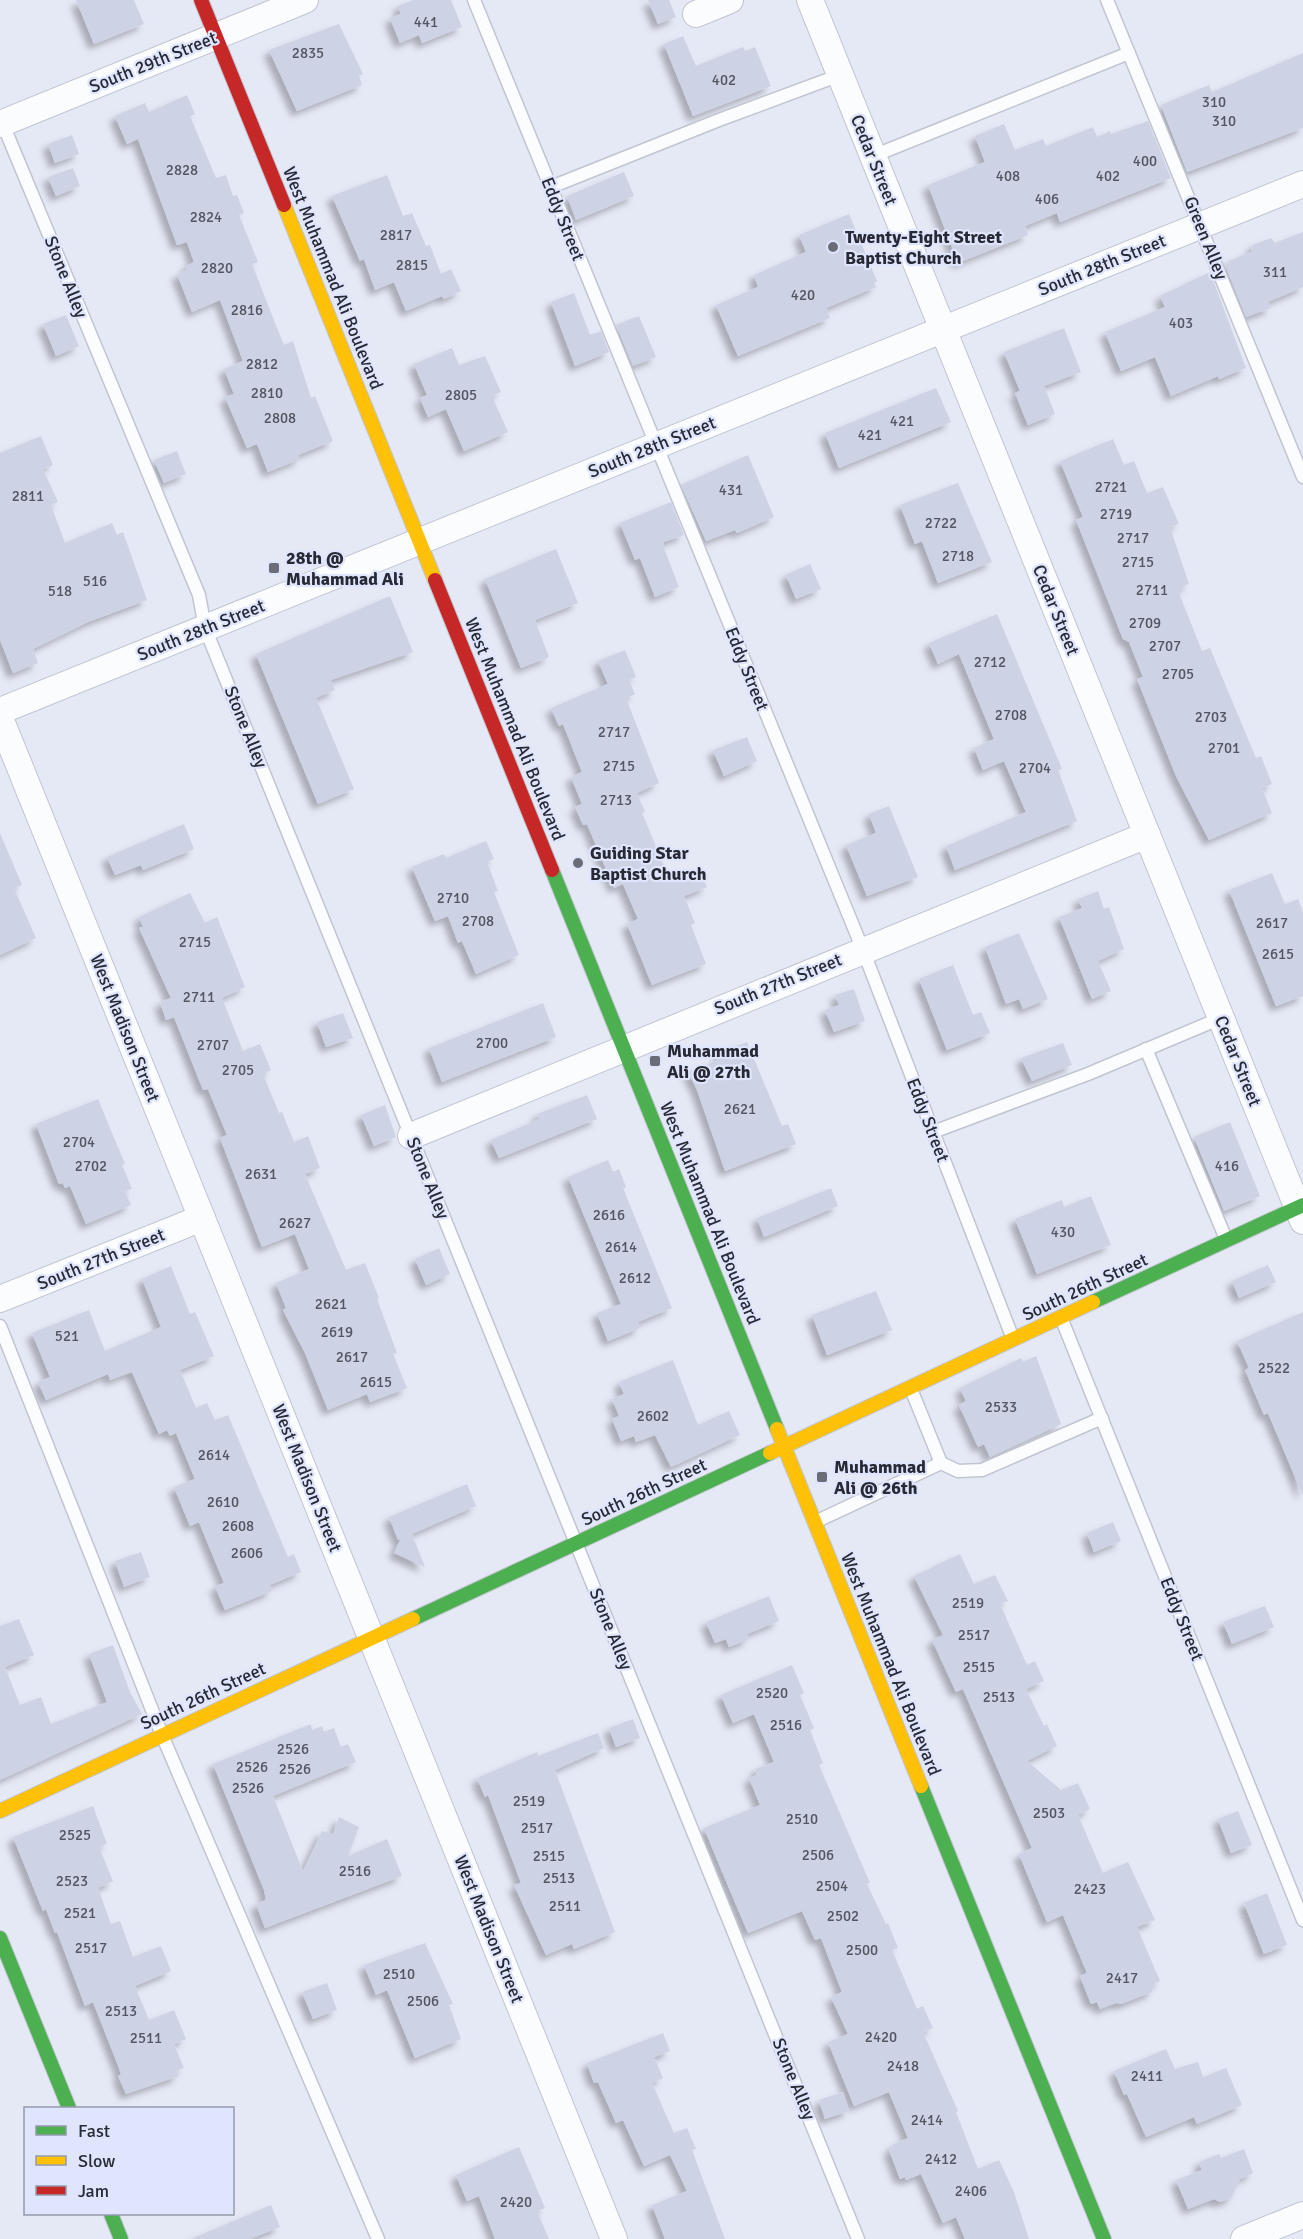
<svg xmlns="http://www.w3.org/2000/svg" width="1303" height="2239" viewBox="0 0 1303 2239" font-family="Signika,sans-serif">
	<defs>
		<filter id="shadow"><feDropShadow dx="-5.5" dy="5.5" stdDeviation="3" flood-color="#0004"/></filter>
	</defs>
	<rect width="100%" height="100%" fill="#e5e9f6"/>
	<g fill="#cdd2e5" filter="url(#shadow)">
		<path d="M76,0H134L144,24L94,44Z"/>
		<path d="M413,0H451L462,27L422,43L419,35L400,43L390,18L401,14L398,6Z"/>
		<path d="M648,0H669L676,17L658,24Z"/>
		<path d="M339,24L363,74L359,76L362,85L297,111L269,50Z"/>
		<path d="M683,36L696,66L743,47L745,51L755,47L771,86L693,116L664,44Z"/>
		<path d="M1303,53V128L1187,172L1161,105L1209,85L1212,92Z"/>
		<path d="M187,95L195,114L190,116L216,178L226,175L233,196L237,195L244,213L239,215L258,262L252,264L275,323L284,345L293,341L311,398L315,396L333,441L298,455L300,459L268,472L257,444L247,448L225,397L234,394L224,369L243,361L220,300L192,312L177,274L187,270L186,266L194,262L187,242L177,245L138,139L127,144L115,116L145,103L149,112Z"/>
		<path d="M1148,121L1171,178L1060,222L1057,213L1025,226L1028,235L958,263L928,185L985,162L975,136L1004,124L1015,150L1043,139L1046,146L1093,127L1097,137L1110,131L1111,134Z"/>
		<path d="M72,135L79,154L55,163L48,144Z"/>
		<path d="M73,168L80,186L56,196L48,177Z"/>
		<path d="M624,172L634,196L576,220L567,196Z"/>
		<path d="M387,175L403,216L412,213L426,246L430,245L441,274L451,269L461,291L444,299L442,296L406,311L394,282L375,290L364,259L360,261L332,196Z"/>
		<path d="M849,214L877,281L874,283L876,287L826,308L830,318L738,356L716,305L758,287L754,275L806,252L799,235Z"/>
		<path d="M1303,232V287L1268,302L1271,308L1246,317L1225,265L1230,263L1229,261L1251,252L1253,245L1271,238L1275,243Z"/>
		<path d="M1210,272L1246,368L1219,379L1218,376L1171,396L1155,357L1121,371L1105,332L1165,307L1160,296Z"/>
		<path d="M574,293L590,335L601,331L609,352L575,366L551,302Z"/>
		<path d="M66,315L79,346L56,356L43,324Z"/>
		<path d="M639,316L656,357L633,366L616,325Z"/>
		<path d="M1064,328L1081,372L1044,386L1055,414L1028,425L1015,393L1020,391L1004,352Z"/>
		<path d="M452,348L459,365L485,356L501,392L492,396L508,432L464,451L446,409L428,417L420,398L427,395L414,364Z"/>
		<path d="M936,388L951,422L839,468L825,433Z"/>
		<path d="M41,436L53,465L43,469L58,502L51,505L65,543L112,523L117,535L123,532L147,600L88,622L33,649L38,663L13,673L0,640V453Z"/>
		<path d="M1113,439L1124,465L1134,461L1147,493L1163,487L1179,524L1170,527L1189,584L1181,587L1183,592L1179,593L1202,651L1210,648L1256,758L1261,756L1272,784L1262,788L1272,813L1209,840L1176,776L1137,679L1143,677L1129,642L1123,639L1076,520L1083,517L1060,461Z"/>
		<path d="M177,451L186,474L164,483L154,460Z"/>
		<path d="M748,455L774,517L737,533L735,530L706,541L681,485Z"/>
		<path d="M958,483L992,562L938,583L922,541L915,544L900,505Z"/>
		<path d="M671,502L684,535L664,542V548L679,587L655,597L640,558L635,560L620,523Z"/>
		<path d="M556,549L578,603L535,620L549,657L521,668L485,579Z"/>
		<path d="M810,564L821,589L796,599L786,575Z"/>
		<path d="M390,596L413,652L331,680L335,690L316,698L354,789L318,804L256,654Z"/>
		<path d="M997,614L1062,769L1058,770L1077,821L955,870L946,846L1026,812L1004,761L983,770L974,748L994,739L959,654L938,664L929,643Z"/>
		<path d="M625,650L636,677L629,680L635,694L626,698L659,783L637,793L645,812L642,813L670,880L699,868L707,887L684,896L695,923L691,925L706,964L652,985L627,924L638,919L623,884L614,888L587,824L583,825L575,807L582,804L571,777L582,772L563,724L559,726L551,708L608,684L598,661Z"/>
		<path d="M747,737L757,761L724,776L713,750Z"/>
		<path d="M889,806L918,877L867,896L846,845L876,833L869,814Z"/>
		<path d="M184,824L194,849L143,870L141,865L115,875L107,857Z"/>
		<path d="M0,833L22,885L14,888L36,938L0,955Z"/>
		<path d="M486,841L494,859L487,862L498,891L494,892L519,955L476,974L462,941L458,943L448,916L435,921L412,867L444,854L446,858Z"/>
		<path d="M1272,873L1285,904L1298,899L1303,912V996L1276,1006L1229,890Z"/>
		<path d="M1098,891L1104,909L1109,907L1124,949L1098,961L1111,991L1092,999L1059,917L1082,908L1078,899Z"/>
		<path d="M190,893L205,923L217,917L245,987L222,998L243,1051L260,1044L271,1070L263,1074L279,1113L282,1112L294,1142L308,1136L320,1168L305,1174L346,1270L365,1263L379,1298L377,1299L397,1353L393,1354L407,1388L370,1402L367,1394L328,1410L305,1353L283,1310L286,1308L276,1283L309,1269L295,1234L262,1247L220,1138L227,1135L208,1089L203,1090L174,1017L166,1020L160,1002L171,998L139,928L143,927L139,917Z"/>
		<path d="M1019,933L1048,999L1023,1009L1019,999L1006,1004L985,947Z"/>
		<path d="M953,965L973,1015L981,1012L990,1033L947,1050L919,979Z"/>
		<path d="M854,989L865,1021L834,1032L825,1010L839,1005L835,995Z"/>
		<path d="M543,1003L556,1037L442,1082L429,1048Z"/>
		<path d="M343,1013L353,1038L326,1047L317,1022Z"/>
		<path d="M747,1042L782,1126L788,1124L796,1144L725,1171L697,1090L688,1072L720,1059L718,1053Z"/>
		<path d="M1063,1043L1072,1065L1032,1081L1021,1058Z"/>
		<path d="M587,1095L597,1119L499,1158L491,1140L539,1119L537,1114Z"/>
		<path d="M98,1099L125,1164L122,1165L132,1189L125,1191L131,1205L86,1224L70,1186L65,1188L63,1183L59,1184L36,1124Z"/>
		<path d="M385,1105L396,1137L374,1146L361,1115Z"/>
		<path d="M1230,1122L1260,1196L1224,1211L1194,1137Z"/>
		<path d="M608,1160L613,1172L619,1169L626,1187L623,1188L672,1308L638,1322L640,1328L608,1341L597,1313L621,1304L568,1177Z"/>
		<path d="M831,1188L838,1206L764,1237L757,1218Z"/>
		<path d="M1091,1196L1111,1245L1037,1274L1015,1219L1062,1200L1064,1207Z"/>
		<path d="M439,1248L450,1274L426,1285L415,1259Z"/>
		<path d="M1268,1265L1276,1282L1239,1298L1232,1281Z"/>
		<path d="M171,1266L190,1314L195,1312L214,1356L180,1370L196,1408L207,1403L215,1420L228,1415L288,1557L294,1554L301,1572L270,1585L272,1591L225,1610L215,1586L224,1583L199,1522L190,1526L174,1487L195,1479L176,1433L170,1436L167,1430L159,1434L132,1372L110,1380L108,1374L46,1400L38,1382L50,1377L32,1333L89,1310L105,1351L161,1327L142,1279Z"/>
		<path d="M876,1291L892,1330L827,1355L812,1315Z"/>
		<path d="M1303,1312V1496L1268,1413L1264,1415L1245,1370L1249,1368L1237,1341Z"/>
		<path d="M1036,1356L1061,1424L990,1457L984,1444L978,1447L959,1405L966,1401L960,1388L1021,1358L1023,1362Z"/>
		<path d="M673,1360L698,1425L729,1411L740,1435L671,1467L655,1435L636,1442L634,1436L621,1441L612,1419L619,1416L612,1399L624,1394L619,1382Z"/>
		<path d="M467,1484L476,1506L412,1534L425,1567L394,1553L401,1538L398,1540L389,1517Z"/>
		<path d="M1113,1522L1121,1541L1094,1552L1087,1533Z"/>
		<path d="M141,1552L150,1577L124,1587L115,1561Z"/>
		<path d="M960,1554L974,1584L995,1575L1008,1601L1000,1604L1027,1665L1035,1661L1044,1681L1026,1689L1044,1726L1047,1724L1057,1746L1027,1761L1061,1790L1078,1783L1090,1809L1078,1815L1103,1873L1128,1862L1155,1920L1137,1927L1160,1981L1154,1984L1152,1992L1121,2004L1116,2003L1100,2009L1097,2002L1091,2004L1080,1976L1087,1973L1063,1915L1047,1922L1019,1854L1032,1848L963,1689L956,1692L932,1640L943,1635L914,1576Z"/>
		<path d="M769,1596L779,1621L747,1634L749,1639L729,1647L726,1639L715,1643L706,1622Z"/>
		<path d="M1265,1606L1274,1627L1232,1644L1223,1622Z"/>
		<path d="M19,1619L34,1655L5,1667L20,1705L41,1697L51,1724L107,1702L89,1654L113,1645L130,1692L142,1714L0,1780V1626Z"/>
		<path d="M792,1665L804,1693L800,1695L814,1728L810,1730L823,1763L819,1765L870,1883L867,1884L886,1924L888,1923L898,1948L892,1950L917,2009L923,2006L933,2028L923,2032L958,2111L956,2112L978,2169L999,2160L1014,2192L1029,2239H965L956,2217L943,2223L921,2174L906,2180L905,2177L900,2179L889,2150L893,2148L892,2145L908,2138L889,2092L854,2106L828,2042L848,2034L831,1997L842,1992L821,1938L815,1940L802,1911L748,1933L723,1874L704,1828L760,1805L749,1778L757,1775L755,1769L774,1762L754,1714L733,1723L721,1695Z"/>
		<path d="M633,1719L640,1738L616,1747L609,1728Z"/>
		<path d="M311,1724L312,1730L322,1726L324,1732L334,1728L341,1747L348,1744L356,1762L273,1796L303,1871L322,1831L333,1834L339,1817L359,1827L348,1856L387,1839L402,1876L265,1928L256,1904L266,1900L264,1890L213,1764Z"/>
		<path d="M598,1733L604,1748L555,1770L615,1932L574,1949L572,1944L546,1955L514,1885L521,1883L488,1795L485,1797L477,1778L537,1752L538,1756Z"/>
		<path d="M93,1806L107,1844L99,1847L113,1881L98,1888L111,1924L120,1921L133,1957L161,1946L171,1971L135,1986L149,2020L174,2010L186,2039L174,2044L184,2068L176,2071L179,2076L126,2094L118,2076L121,2075L119,2068L93,2002L85,2006L57,1932L55,1933L46,1909L43,1911L13,1837Z"/>
		<path d="M1238,1811L1252,1845L1231,1853L1218,1819Z"/>
		<path d="M1267,1893L1287,1945L1264,1954L1244,1903Z"/>
		<path d="M425,1943L453,2004L449,2005L461,2039L415,2058L387,1990L376,1995L364,1965Z"/>
		<path d="M327,1983L337,2010L313,2019L302,1992Z"/>
		<path d="M663,2033L670,2051L654,2057L663,2078L652,2083L674,2133L687,2128L696,2149L692,2150L725,2239H665L652,2205L687,2191L670,2155L644,2166L623,2120L616,2123L598,2082L594,2083L587,2063Z"/>
		<path d="M1166,2049L1175,2069L1198,2062L1203,2077L1226,2068L1242,2105L1197,2124L1194,2117L1146,2137L1127,2094L1124,2095L1114,2071Z"/>
		<path d="M843,2092L849,2111L825,2119L819,2100Z"/>
		<path d="M519,2147L545,2208L537,2211L549,2239H495L479,2196L467,2201L456,2175Z"/>
		<path d="M1244,2149L1253,2173L1240,2179L1231,2198L1220,2202L1214,2199L1188,2209L1176,2180L1202,2170L1199,2162L1219,2154L1221,2158Z"/>
		<path d="M271,2205L280,2227L250,2239H191Z"/>
	</g>
	<g fill="none" stroke-linecap="round" stroke-linejoin="round">
		<g stroke="#c1c5d0" stroke-width="15">
			<g id="lane">
				<path d="M474,0L863,950L1013,1339"/>
				<path d="M1107,0L1303,477"/>
				<path d="M2,122L199,595L205,628L858,2239"/>
				<path d="M873,156L1129,53"/>
				<path d="M551,187L719,120L840,75"/>
				<path d="M1146,1049L1226,1239"/>
				<path d="M933,1132L1088,1074L1221,1018"/>
				<path d="M1062,1320L1303,1920"/>
				<path d="M0,1326L162,1735L378,2239"/>
				<path d="M911,1389L941,1463L958,1471L982,1470L1102,1418"/>
				<path d="M815,1522L941,1463"/>
			</g>
		</g>
		<g stroke="#c1c5d0" stroke-width="28">
			<g id="street">
				<path d="M810,0L1303,1221"/>
				<path d="M696,14L730,0"/>
				<path d="M0,124L305,0"/>
				<path d="M0,711L1303,184"/>
				<path d="M0,718L614,2239"/>
				<path d="M411,1136L1147,835"/>
				<path d="M0,1299L202,1218"/>
				<path d="M1244,2239L1303,2215"/>
			</g>
		</g>
		<g stroke="#c1c5d0" stroke-width="16">
			<g id="fast">
				<path d="M552,870L777,1429"/>
				<path d="M1093,1302L1303,1205"/>
				<path d="M413,1619L770,1453"/>
				<path d="M921,1786L1104,2239"/>
				<path d="M0,1938L69,2108"/>
				<path d="M111,2214L121,2239"/>
			</g>
		</g>
		<g stroke="#c1c5d0" stroke-width="16">
			<g id="slow">
				<path d="M284,205L435,580"/>
				<path d="M777,1429L921,1786"/>
				<path d="M770,1453L1093,1302"/>
				<path d="M0,1811L413,1619"/>
			</g>
		</g>
		<g stroke="#c1c5d0" stroke-width="16">
			<g id="jam">
				<path d="M201,0L284,205"/>
				<path d="M435,580L552,870"/>
			</g>
		</g>
		<use href="#lane" stroke="#fbfcfe" stroke-width="12"/>
		<use href="#street" stroke="#fbfcfe" stroke-width="26"/>
		<use href="#fast" stroke="#4caf50" stroke-width="14"/>
		<use href="#slow" stroke="#ffc107" stroke-width="14"/>
		<use href="#jam" stroke="#c62828" stroke-width="14"/>
	</g>
	<g fill="#6a6d78" stroke="#dfe5fc" stroke-width="2">
		<circle cx="833" cy="247" r="6"/>
		<rect x="268" y="562" width="12" height="12" rx="3"/>
		<circle cx="578" cy="863" r="6"/>
		<rect x="649" y="1055" width="12" height="12" rx="3"/>
		<rect x="816" y="1471" width="12" height="12" rx="3"/>
	</g>
	<g text-anchor="middle" stroke-width="4.5" stroke-linejoin="round" paint-order="stroke">
		<g font-size="15" fill="#525662">
			<text x="426" y="27">441</text>
			<text x="308" y="58">2835</text>
			<text x="724" y="85">402</text>
			<text x="1214" y="107">310</text>
			<text x="1224" y="126">310</text>
			<text x="1145" y="166">400</text>
			<text x="182" y="175">2828</text>
			<text x="1008" y="181">408</text>
			<text x="1108" y="181">402</text>
			<text x="1047" y="204">406</text>
			<text x="206" y="222">2824</text>
			<text x="396" y="240">2817</text>
			<text x="412" y="270">2815</text>
			<text x="217" y="273">2820</text>
			<text x="1275" y="277">311</text>
			<text x="803" y="300">420</text>
			<text x="247" y="315">2816</text>
			<text x="1181" y="328">403</text>
			<text x="262" y="369">2812</text>
			<text x="267" y="398">2810</text>
			<text x="461" y="400">2805</text>
			<text x="280" y="423">2808</text>
			<text x="902" y="426">421</text>
			<text x="870" y="440">421</text>
			<text x="1111" y="492">2721</text>
			<text x="731" y="495">431</text>
			<text x="28" y="501">2811</text>
			<text x="1116" y="519">2719</text>
			<text x="941" y="528">2722</text>
			<text x="1133" y="543">2717</text>
			<text x="958" y="561">2718</text>
			<text x="1138" y="567">2715</text>
			<text x="95" y="586">516</text>
			<text x="1152" y="595">2711</text>
			<text x="60" y="596">518</text>
			<text x="1145" y="628">2709</text>
			<text x="1165" y="651">2707</text>
			<text x="990" y="667">2712</text>
			<text x="1178" y="679">2705</text>
			<text x="1011" y="720">2708</text>
			<text x="1211" y="722">2703</text>
			<text x="614" y="737">2717</text>
			<text x="1224" y="753">2701</text>
			<text x="619" y="771">2715</text>
			<text x="1035" y="773">2704</text>
			<text x="616" y="805">2713</text>
			<text x="453" y="903">2710</text>
			<text x="478" y="926">2708</text>
			<text x="1272" y="928">2617</text>
			<text x="195" y="947">2715</text>
			<text x="1278" y="959">2615</text>
			<text x="199" y="1002">2711</text>
			<text x="492" y="1048">2700</text>
			<text x="213" y="1050">2707</text>
			<text x="238" y="1075">2705</text>
			<text x="740" y="1114">2621</text>
			<text x="79" y="1147">2704</text>
			<text x="91" y="1171">2702</text>
			<text x="1227" y="1171">416</text>
			<text x="261" y="1179">2631</text>
			<text x="609" y="1220">2616</text>
			<text x="295" y="1228">2627</text>
			<text x="1063" y="1237">430</text>
			<text x="621" y="1252">2614</text>
			<text x="635" y="1283">2612</text>
			<text x="331" y="1309">2621</text>
			<text x="337" y="1337">2619</text>
			<text x="67" y="1341">521</text>
			<text x="352" y="1362">2617</text>
			<text x="1274" y="1373">2522</text>
			<text x="376" y="1387">2615</text>
			<text x="1001" y="1412">2533</text>
			<text x="653" y="1421">2602</text>
			<text x="214" y="1460">2614</text>
			<text x="223" y="1507">2610</text>
			<text x="238" y="1531">2608</text>
			<text x="247" y="1558">2606</text>
			<text x="968" y="1608">2519</text>
			<text x="974" y="1640">2517</text>
			<text x="979" y="1672">2515</text>
			<text x="772" y="1698">2520</text>
			<text x="999" y="1702">2513</text>
			<text x="786" y="1730">2516</text>
			<text x="293" y="1754">2526</text>
			<text x="252" y="1772">2526</text>
			<text x="295" y="1774">2526</text>
			<text x="248" y="1793">2526</text>
			<text x="529" y="1806">2519</text>
			<text x="1049" y="1818">2503</text>
			<text x="802" y="1824">2510</text>
			<text x="537" y="1833">2517</text>
			<text x="75" y="1840">2525</text>
			<text x="818" y="1860">2506</text>
			<text x="549" y="1861">2515</text>
			<text x="355" y="1876">2516</text>
			<text x="559" y="1883">2513</text>
			<text x="72" y="1886">2523</text>
			<text x="832" y="1891">2504</text>
			<text x="1090" y="1894">2423</text>
			<text x="565" y="1911">2511</text>
			<text x="80" y="1918">2521</text>
			<text x="843" y="1921">2502</text>
			<text x="91" y="1953">2517</text>
			<text x="862" y="1955">2500</text>
			<text x="399" y="1979">2510</text>
			<text x="1122" y="1983">2417</text>
			<text x="423" y="2006">2506</text>
			<text x="121" y="2016">2513</text>
			<text x="881" y="2042">2420</text>
			<text x="146" y="2043">2511</text>
			<text x="903" y="2071">2418</text>
			<text x="1147" y="2081">2411</text>
			<text x="927" y="2125">2414</text>
			<text x="941" y="2164">2412</text>
			<text x="971" y="2196">2406</text>
			<text x="516" y="2207">2420</text>
		</g>
		<g font-size="18" fill="#272a34" stroke="#dfe5fc">
			<text transform="translate(153 62) rotate(-22)" y="6">South 29th Street</text>
			<text transform="translate(874 160) rotate(68)" y="6">Cedar Street</text>
			<text transform="translate(563 219) rotate(68)" y="6">Eddy Street</text>
			<text transform="translate(1206 238) rotate(68)" y="6">Green Alley</text>
			<text transform="translate(1102 265) rotate(-22)" y="6">South 28th Street</text>
			<text transform="translate(66 277) rotate(68)" y="6">Stone Alley</text>
			<text transform="translate(333 278) rotate(68)" y="6">West Muhammad Ali Boulevard</text>
			<text transform="translate(652 447) rotate(-22)" y="6">South 28th Street</text>
			<text transform="translate(1056 610) rotate(68)" y="6">Cedar Street</text>
			<text transform="translate(201 630) rotate(-22)" y="6">South 28th Street</text>
			<text transform="translate(747 669) rotate(68)" y="6">Eddy Street</text>
			<text transform="translate(246 727) rotate(68)" y="6">Stone Alley</text>
			<text transform="translate(515 729) rotate(68)" y="6">West Muhammad Ali Boulevard</text>
			<text transform="translate(778 984) rotate(-22)" y="6">South 27th Street</text>
			<text transform="translate(125 1028) rotate(68)" y="6">West Madison Street</text>
			<text transform="translate(1238 1061) rotate(68)" y="6">Cedar Street</text>
			<text transform="translate(928 1120) rotate(69)" y="6">Eddy Street</text>
			<text transform="translate(428 1178) rotate(68)" y="6">Stone Alley</text>
			<text transform="translate(710 1213) rotate(68)" y="6">West Muhammad Ali Boulevard</text>
			<text transform="translate(101 1259) rotate(-22)" y="6">South 27th Street</text>
			<text transform="translate(1085 1287) rotate(-25)" y="6">South 26th Street</text>
			<text transform="translate(307 1478) rotate(68)" y="6">West Madison Street</text>
			<text transform="translate(644 1492) rotate(-25)" y="6">South 26th Street</text>
			<text transform="translate(1182 1619) rotate(68)" y="6">Eddy Street</text>
			<text transform="translate(611 1629) rotate(68)" y="6">Stone Alley</text>
			<text transform="translate(891 1664) rotate(68)" y="6">West Muhammad Ali Boulevard</text>
			<text transform="translate(203 1696) rotate(-25)" y="6">South 26th Street</text>
			<text transform="translate(489 1929) rotate(68)" y="6">West Madison Street</text>
			<text transform="translate(794 2079) rotate(68)" y="6">Stone Alley</text>
		</g>
		<g font-size="18" font-weight="bold" fill="#272a34" stroke="#dfe5fc" text-anchor="start">
			<text x="845" y="243">Twenty-Eight Street<tspan x="845" dy="21">Baptist Church</tspan></text>
			<text x="286" y="564">28th @<tspan x="286" dy="21">Muhammad Ali</tspan></text>
			<text x="590" y="859">Guiding Star<tspan x="590" dy="21">Baptist Church</tspan></text>
			<text x="667" y="1057">Muhammad<tspan x="667" dy="21">Ali @ 27th</tspan></text>
			<text x="834" y="1473">Muhammad<tspan x="834" dy="21">Ali @ 26th</tspan></text>
		</g>
	</g>
	<rect x="24" y="2107" width="210" height="108" fill="#dfe5fc" stroke="#959aac" stroke-width="1.5"/>
	<rect x="36" y="2126" width="30" height="9" fill="#4caf50" stroke="#959aac" stroke-width="1.5"/>
	<text x="78" y="2137" font-size="18" fill="#272a34">Fast</text>
	<rect x="36" y="2156" width="30" height="9" fill="#ffc107" stroke="#959aac" stroke-width="1.5"/>
	<text x="78" y="2167" font-size="18" fill="#272a34">Slow</text>
	<rect x="36" y="2186" width="30" height="9" fill="#c62828" stroke="#959aac" stroke-width="1.5"/>
	<text x="78" y="2197" font-size="18" fill="#272a34">Jam</text>
</svg>
